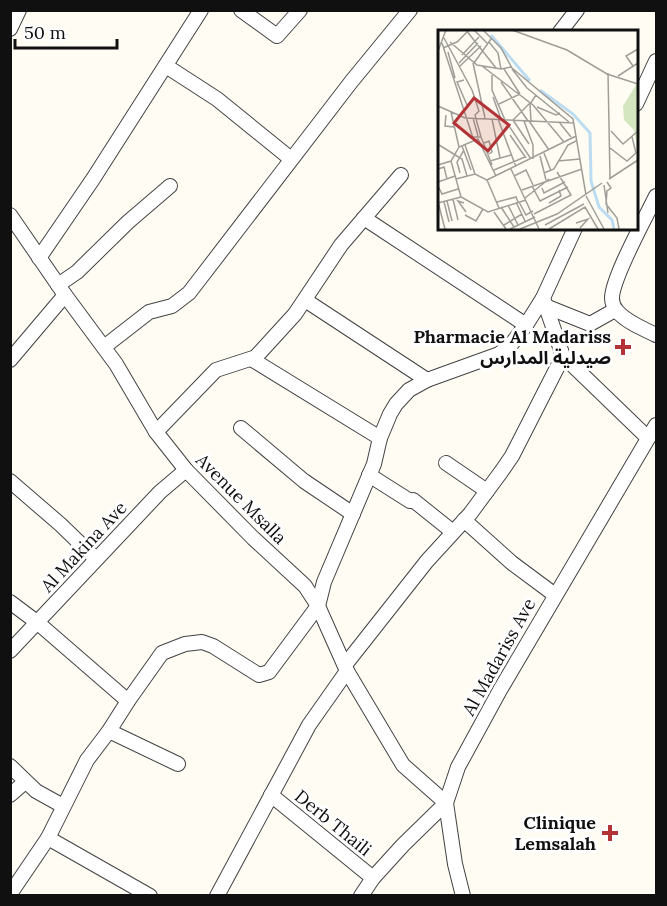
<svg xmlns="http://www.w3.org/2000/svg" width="667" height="906" viewBox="0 0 667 906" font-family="Lora,'Noto Sans Arabic',serif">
	<rect width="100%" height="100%" fill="#fefcf3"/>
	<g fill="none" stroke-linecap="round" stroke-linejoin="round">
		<g stroke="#434343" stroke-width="16">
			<g id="street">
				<path d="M241,10L277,36L300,10"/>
				<path d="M10,29L19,10"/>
				<path d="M560,32L577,10"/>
				<path d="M166,66L217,99L291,159"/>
				<path d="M636,104L656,61"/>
				<path d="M656,196C646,217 612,278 612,298C612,302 614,308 617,311C626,322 644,329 656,335"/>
				<path d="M10,215L65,295L116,364L156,432L186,470L253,538L305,586L318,606L347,671L403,765L446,803"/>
				<path d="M364,218L526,325"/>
				<path d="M575,228L543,298L563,356L648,438"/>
				<path d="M39,258L93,179L201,10"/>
				<path d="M58,285L77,272L128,222L170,186"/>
				<path d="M305,300L427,380"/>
				<path d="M545,306L590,324L615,310"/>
				<path d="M104,347L149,312L172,306L189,293L351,82L410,10"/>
				<path d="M10,360L65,295"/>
				<path d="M253,360L380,438"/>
				<path d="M241,428L304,481L353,514"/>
				<path d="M156,432L216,370L253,358V360L295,314L341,245L401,175"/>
				<path d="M446,463L487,491"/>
				<path d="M369,475L410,501L413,500L453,532"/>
				<path d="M10,481L61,525L96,559"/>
				<path d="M464,520L512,563L555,595"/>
				<path d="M10,602L38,623L128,701"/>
				<path d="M10,651L160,492L186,470"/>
				<path d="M345,665L427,561L470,514L501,472L512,456L563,356"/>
				<path d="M109,731L178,764"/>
				<path d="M10,766L36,791L63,806"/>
				<path d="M10,795L25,782"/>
				<path d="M271,795L373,878"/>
				<path d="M446,803L455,864L463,896"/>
				<path d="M48,838L150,896"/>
				<path d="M10,894L48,838L87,760L109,731L128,701L162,653L185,644L202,642L213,646L259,675L269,672L318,606L324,582L374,464L380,438L390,414L396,404L409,390L427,380L499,354L510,346L526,325L543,298"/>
				<path d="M217,896L309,725L347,671"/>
				<path d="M361,896L373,878L403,845L446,803L458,767L500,690L656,425"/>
			</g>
		</g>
		<use href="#street" stroke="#fff" stroke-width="14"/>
	</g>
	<g fill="#b43336" stroke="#fff" stroke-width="2">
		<path d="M620 338h6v6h6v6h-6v6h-6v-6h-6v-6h6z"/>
		<path d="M607 824h6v6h6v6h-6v6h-6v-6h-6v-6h6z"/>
	</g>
	<g text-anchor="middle" stroke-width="6" stroke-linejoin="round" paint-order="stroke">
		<g font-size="18" font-weight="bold" fill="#101010" stroke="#fff" text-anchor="end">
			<text x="611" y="343">Pharmacie Al Madariss<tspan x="611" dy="21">صيدلية المدارس</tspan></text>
			<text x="596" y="829">Clinique<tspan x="596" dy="21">Lemsalah</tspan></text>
		</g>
		<g font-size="18" fill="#101010" stroke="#fff">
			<text transform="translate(241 499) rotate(45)" y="6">Avenue Msalla</text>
			<text transform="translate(84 547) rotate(-47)" y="6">Al Makina Ave</text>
			<text transform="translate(499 657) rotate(-61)" y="6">Al Madariss Ave</text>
			<text transform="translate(333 823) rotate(39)" y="6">Derb Thaili</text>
		</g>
	</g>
	<g transform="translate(438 30)">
		<rect width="200" height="200" fill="#fefcf3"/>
		<path d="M198,55H200L199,116L196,100L186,90L185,76Z" fill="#d3e6bf"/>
		<path fill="none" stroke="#bcdcf1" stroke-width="3" d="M53,5L92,51M102,60L135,84L152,103L153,151L161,177L174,190L176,199"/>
		<path fill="none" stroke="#9f9e98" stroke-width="1.5" d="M28,0L58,38M36,0L49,13M45,0L63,18L74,38L135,89L148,165M74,0L129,20L169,44L200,54M6,8L34,60L41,81L37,85L43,107M12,12L39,35L63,39L73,37M51,12L60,23L63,39M4,13L36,111M5,18L19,12L31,0M0,21L8,0M10,22L17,48M24,25L41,7M21,33L40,13M35,33L47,88M36,33L53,9M22,36L43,16M44,36L95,75L126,112M195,36L188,26L200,19M66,39L82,64M74,39L89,58L131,92M170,43L172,148M54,45V60L67,90L93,129M180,46L200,33M26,50L19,52L29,75M63,52L90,91M55,67L63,89M61,74L82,64M0,76L27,88L136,93M99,77L118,85L122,83M13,82L21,117M8,85L7,96L16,97M35,88L40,106M54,89L62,128M60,89L78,137M86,91L95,115V129M91,91L111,120M93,91L92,74L98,65M121,92L133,107M173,101L185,114L200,101M72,105L88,128M34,107H43L54,135M46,113L51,111L54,122L51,124M91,114L75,90L92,73M1,115L24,129L29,146M27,115L37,144M24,116L33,140M172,118L189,131L198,123L194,107M106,123L113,141M102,126L108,150M13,131L23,167L50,182L88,170M52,131L73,125M120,131L142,129M0,135L13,131L21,117L40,109L58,146M0,139L6,137L9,149M73,139L101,199M56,140L87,127M22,143L19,132L26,120M106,143L116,139L130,115L138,111M76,146L88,140L95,155M18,149L37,144L49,150L61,178M171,149L200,130M49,150L138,106M0,152L17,146M169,152L173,158L169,161L168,174L179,188L181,199M166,155L170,183M0,156L4,164L20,159M94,156L102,171L130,157M104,158L106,163L127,152M84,160L144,139M148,166L166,199M87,168L111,149M15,169L20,190M9,171L14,191M0,172L7,199M6,172L11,192M59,172L78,167L80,172M78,172L87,191M81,172L88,185L95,181M0,173L23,167M26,173L20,171L28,182M111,173L123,166L121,160M70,175L80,195M63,177L76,197M56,182L68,199M96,184L133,165L119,142M27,185L38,191L45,179M138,193L150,189L142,198M66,195L84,184M107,195L146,174M72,199L97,187M82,199L119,184L164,153M111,199L147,177L160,199"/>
		<path fill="#b43336" fill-opacity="0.15" stroke="#b43336" stroke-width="3" d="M36,68L71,95L50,121L16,93Z"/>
		<rect width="200" height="200" fill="none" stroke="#101010" stroke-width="3"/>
	</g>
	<rect width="667" height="906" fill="none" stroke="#101010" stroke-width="24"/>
	<path d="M15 39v9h102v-9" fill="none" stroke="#101010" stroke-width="3"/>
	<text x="24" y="39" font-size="18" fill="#101010" stroke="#ffffff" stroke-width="4.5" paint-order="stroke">50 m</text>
</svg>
